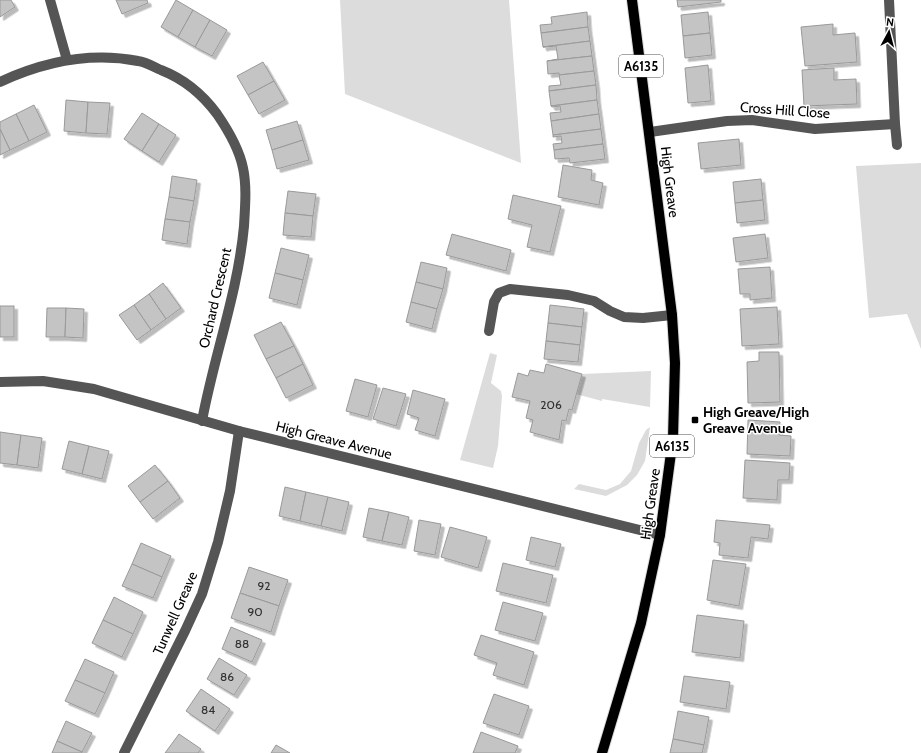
<svg xmlns="http://www.w3.org/2000/svg" width="921" height="753" viewBox="0 0 921 753" font-family="Cabin,sans-serif">
	<defs>
		<filter id="shadow"><feDropShadow dx="3.5" dy="3.5" stdDeviation="0" flood-color="#0004"/></filter>
	</defs>
	<rect width="100%" height="100%" fill="#fff"/>
	<g fill="#dcdcdc">
		<path d="M340,0H509L521,163L345,94Z"/>
		<path d="M921,163V349L907,314L869,318L856,166Z"/>
		<path d="M490,353L497,355L491,383L501,391L502,396L498,446L493,468L460,460Z"/>
		<path d="M651,371L650,407L602,399V401L576,394L582,374Z"/>
		<path d="M650,427L645,461L637,475L627,485L606,496L574,489L579,484L606,490L620,484L631,471L639,443L646,430Z"/>
	</g>
	<g fill="#c4c4c4" stroke="#999" filter="url(#shadow)">
		<path d="M0,0H11L15,7L0,17Z"/>
		<path d="M116,0H147L148,3L122,14Z"/>
		<path d="M176,0L193,10L178,37L161,27Z"/>
		<path d="M677,0H721V2L678,7Z"/>
		<path d="M193,10L210,20L195,47L178,37Z"/>
		<path d="M587,12L588,27L541,33L540,25L552,24L551,17Z"/>
		<path d="M708,12L710,33L683,36L681,15Z"/>
		<path d="M210,20L227,30L212,56L195,47Z"/>
		<path d="M833,24V35L855,33L857,62L805,66L801,27Z"/>
		<path d="M588,27L590,41L543,47L541,33Z"/>
		<path d="M710,33L712,55L685,58L683,36Z"/>
		<path d="M590,41L592,56L547,61L558,59L556,46L543,47Z"/>
		<path d="M592,56L594,71L559,75V73L548,74L547,61Z"/>
		<path d="M263,62L274,81L248,95L237,76Z"/>
		<path d="M708,65L711,101L688,103L685,68Z"/>
		<path d="M834,68V80L856,79L857,104L804,106L802,70Z"/>
		<path d="M594,71L596,85L549,91V86L561,85L559,75Z"/>
		<path d="M274,81L285,100L259,114L248,95Z"/>
		<path d="M596,85L597,100L551,106L549,91Z"/>
		<path d="M66,100L88,102L86,133L64,131Z"/>
		<path d="M597,100L599,114L551,121L550,113L561,112L560,106L552,107L551,106Z"/>
		<path d="M88,102L110,103L107,134L86,133Z"/>
		<path d="M34,105L47,132L29,141L16,114Z"/>
		<path d="M142,113L159,124L142,151L124,139Z"/>
		<path d="M16,114L29,141L10,150L0,129V122Z"/>
		<path d="M599,114L601,129L553,135L551,121Z"/>
		<path d="M297,121L303,140L272,150L266,130Z"/>
		<path d="M159,124L176,135L159,162L142,151Z"/>
		<path d="M0,129L10,150L0,155Z"/>
		<path d="M601,129L603,144L554,150L553,144L562,143L561,136L553,137V135Z"/>
		<path d="M739,139L741,165L701,169L698,143Z"/>
		<path d="M303,140L309,160L277,169L272,150Z"/>
		<path d="M603,144L605,159L570,163L569,158L555,159L554,150Z"/>
		<path d="M563,165L592,170L591,180L603,183L599,205L558,197Z"/>
		<path d="M172,176L197,180L194,201L169,197Z"/>
		<path d="M761,179L763,200L735,203L733,182Z"/>
		<path d="M288,191L316,194L313,216L285,213Z"/>
		<path d="M513,195L561,206L550,252L527,247L532,225L508,219Z"/>
		<path d="M169,197L194,201L190,222L165,219Z"/>
		<path d="M763,200L765,220L737,223L735,203Z"/>
		<path d="M285,213L313,216L311,237L283,235Z"/>
		<path d="M165,219L190,222L187,244L162,240Z"/>
		<path d="M452,234L511,250L506,271L446,255Z"/>
		<path d="M765,234L768,258L736,262L733,238Z"/>
		<path d="M281,248L309,255L303,280L275,273Z"/>
		<path d="M421,262L447,268L443,289L416,282Z"/>
		<path d="M770,267L772,298L750,300V294H740L738,269Z"/>
		<path d="M275,273L303,280L297,305L269,298Z"/>
		<path d="M416,282L443,289L437,309L411,302Z"/>
		<path d="M163,283L181,308L166,319L149,294Z"/>
		<path d="M149,294L166,319L151,330L134,305Z"/>
		<path d="M411,302L437,309L432,329L406,322Z"/>
		<path d="M134,305L151,330L137,340L119,315Z"/>
		<path d="M550,305L584,309L582,327L548,323Z"/>
		<rect x="0" y="306" width="14" height="31"/>
		<path d="M777,307L779,344L742,346L740,309Z"/>
		<path d="M47,308H66L65,337H46Z"/>
		<path d="M66,308L84,309L83,338L65,337Z"/>
		<path d="M281,322L294,346L266,359L254,335Z"/>
		<path d="M548,323L582,327L580,345L546,341Z"/>
		<path d="M546,341L580,345L578,362L544,359Z"/>
		<path d="M294,346L303,364L276,378L266,359Z"/>
		<path d="M759,352H779L780,402L748,403L747,362L759,361Z"/>
		<path d="M303,364L313,385L286,398L276,378Z"/>
		<path d="M546,364L582,374L572,410L569,409L566,421L562,420L559,440L530,432L533,420L526,418L530,401L512,397L518,373L528,376L530,370L544,373Z"/>
		<path d="M355,379L377,385L368,417L346,411Z"/>
		<path d="M383,388L406,394L396,426L373,419Z"/>
		<path d="M413,390L445,399L435,436L415,430L419,418L407,414Z"/>
		<path d="M748,420L780,422L779,435L791,436L790,456L747,454Z"/>
		<path d="M0,432L21,435L17,465L0,463Z"/>
		<path d="M21,435L42,438L38,468L17,465Z"/>
		<path d="M69,441L89,446L82,474L62,469Z"/>
		<path d="M89,446L109,451L102,479L82,474Z"/>
		<path d="M745,460L790,463L789,480H778L777,500L743,498Z"/>
		<path d="M155,465L168,481L140,502L128,486Z"/>
		<path d="M168,481L180,498L153,519L140,502Z"/>
		<path d="M285,487L306,492L300,521L279,516Z"/>
		<path d="M306,492L328,497L321,526L300,521Z"/>
		<path d="M328,497L349,502L342,531L321,526Z"/>
		<path d="M369,508L389,512L382,541L363,537Z"/>
		<path d="M389,512L409,517L402,545L382,541Z"/>
		<path d="M419,520L441,524L435,555L414,551Z"/>
		<path d="M716,520L770,525L768,539L751,537L748,558L719,555L720,543L714,542Z"/>
		<path d="M450,527L487,537L478,568L441,557Z"/>
		<path d="M531,537L561,544L555,567L526,560Z"/>
		<path d="M141,543L171,556L162,577L132,564Z"/>
		<path d="M713,560L746,564L739,606L707,600Z"/>
		<path d="M503,563L553,575L546,603L496,591Z"/>
		<path d="M132,564L162,577L153,598L122,586Z"/>
		<path d="M249,567L288,580L279,606L240,593Z"/>
		<path d="M240,593L279,606L271,632L231,618Z"/>
		<path d="M114,597L143,612L133,634L103,620Z"/>
		<path d="M503,602L543,613L535,641L495,630Z"/>
		<path d="M697,615L744,621L740,658L692,652Z"/>
		<path d="M103,620L133,634L122,657L92,643Z"/>
		<path d="M231,627L262,640L252,662L222,649Z"/>
		<path d="M481,635L534,652L524,685L493,675L497,663L474,655Z"/>
		<path d="M219,658L247,675L234,695L207,679Z"/>
		<path d="M85,659L114,672L105,693L75,680Z"/>
		<path d="M684,676L730,682L726,709L680,702Z"/>
		<path d="M75,680L105,693L95,714L65,701Z"/>
		<path d="M201,689L230,709L215,731L186,711Z"/>
		<path d="M494,694L529,706L519,735L483,723Z"/>
		<path d="M678,711L709,717L704,745L673,739Z"/>
		<path d="M66,721L92,733L82,752L57,741Z"/>
		<path d="M481,732L518,746L515,753H473Z"/>
		<path d="M179,734L201,749L198,753H165Z"/>
		<path d="M673,739L704,745L702,753H670Z"/>
		<path d="M57,741L82,752V753H52Z"/>
		<path d="M276,745L290,753H271Z"/>
	</g>
	<g fill="none" stroke-linecap="round" stroke-linejoin="round">
		<g stroke="#dbdbdb" stroke-width="12">
			<path id="major" d="M602,753L641,623L660,535L673,438L675,363L672,315L632,0"/>
		</g>
		<g stroke="#555" stroke-width="10">
			<path d="M50,0L67,60"/>
			<path d="M889,0L895,124L897,145"/>
			<path d="M0,82C43,62 91,52 138,61C146,62 154,67 161,70C184,79 203,95 217,114C228,130 239,148 243,168C247,187 245,207 244,226C238,292 214,356 202,421"/>
			<path d="M650,132L727,121L752,120L815,129L895,124"/>
			<path d="M489,331L494,302L499,293L510,289L568,295L594,301L610,311L624,317L643,318L672,315"/>
			<path d="M0,382L43,381L94,389L239,431L660,535"/>
			<path d="M124,753L185,631L202,594L218,542L230,491L239,431"/>
		</g>
		<use href="#major" stroke="#000" stroke-width="10"/>
	</g>
	<rect fill="#000" stroke="#fff" stroke-width="1.5" x="691" y="416" width="8" height="8" rx="2"/>
	<g text-anchor="middle" stroke-width="3" stroke-linejoin="round" paint-order="stroke">
		<g font-size="12" fill="#313131">
			<text x="551" y="409">206</text>
			<text x="264" y="590">92</text>
			<text x="255" y="616">90</text>
			<text x="242" y="648">88</text>
			<text x="227" y="681">86</text>
			<text x="208" y="714">84</text>
		</g>
		<g fill="#fff" stroke="#4c4c4c" stroke-width="1">
			<rect x="619" y="55" width="44" height="22" rx="3"/>
			<rect x="650" y="435" width="44" height="22" rx="3"/>
		</g>
		<g font-size="13" font-weight="bold" fill="#000">
			<text x="641" y="71">A6135</text>
			<text x="672" y="451">A6135</text>
		</g>
		<g font-size="14" fill="#000" stroke="#fff">
			<text transform="translate(785 110) rotate(4)" y="5">Cross Hill Close</text>
			<text transform="translate(670 182) rotate(83)" y="5">High Greave</text>
			<text transform="translate(215 298) rotate(-77)" y="5">Orchard Crescent</text>
			<text transform="translate(334 440) rotate(14)" y="5">High Greave Avenue</text>
			<text transform="translate(650 504) rotate(-82)" y="5">High Greave</text>
			<text transform="translate(175 613) rotate(-66)" y="5">Tunwell Greave</text>
		</g>
		<g font-size="14" font-weight="bold" fill="#000" stroke="#fff" text-anchor="start">
			<text x="703" y="417">High Greave/High<tspan x="703" dy="16">Greave Avenue</tspan></text>
		</g>
	</g>
	<g transform="translate(889 32) rotate(7)" stroke="#ffffff" stroke-width="3" paint-order="stroke">
	<path d="M0-3L7 15L0 10L-7 15Z" fill="#000000"/>
	<text y="-6" font-size="11" font-weight="bold" text-anchor="middle" fill="#000000">N</text>
	</g>
</svg>
